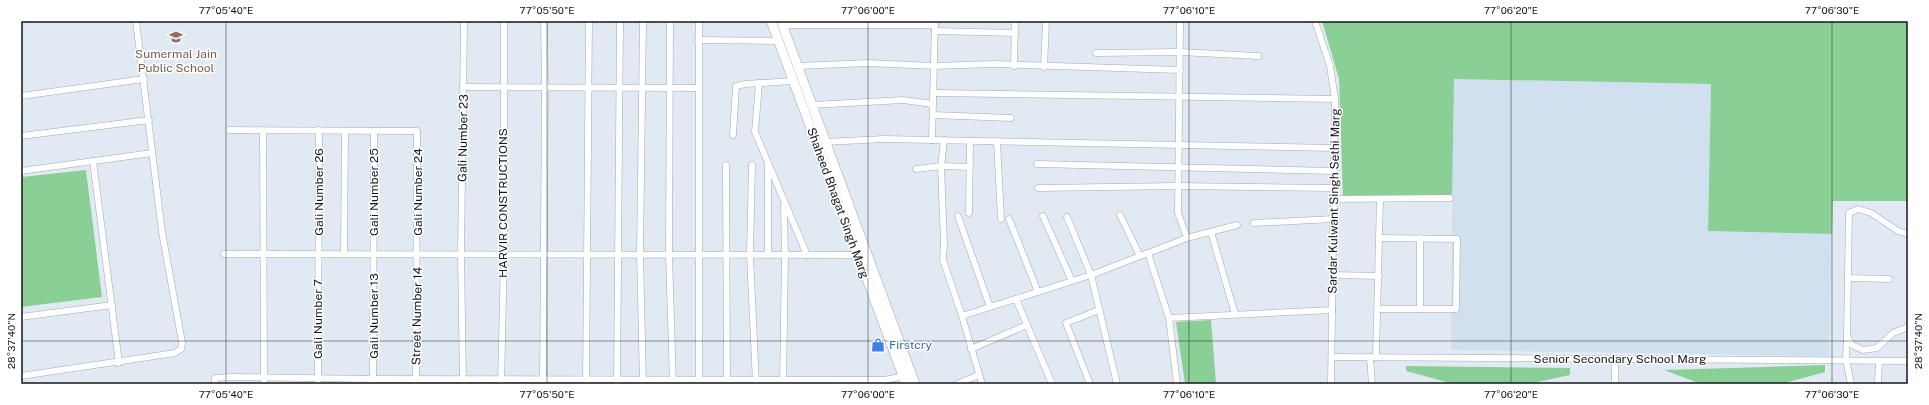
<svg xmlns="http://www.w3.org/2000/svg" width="1929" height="405" viewBox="0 0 1929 405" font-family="'Public Sans',sans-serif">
	<rect width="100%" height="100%" fill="#e1eaf3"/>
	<path fill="#d1e0ee" d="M1453,79L1711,84L1708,231L1832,234L1829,356L1451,350Z"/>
	<g fill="#8ad096">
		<path d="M1322,21H1908V201H1833L1832,234L1708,231L1711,84L1454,79L1452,200L1343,198L1339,79Z"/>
		<path d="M86,170L102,297L21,307V177Z"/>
		<path d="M1211,320L1216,384H1185L1176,322Z"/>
		<path d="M1825,365V372L1781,384H1701L1664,370Z"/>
		<path d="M1406,366L1570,368V375L1528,384H1454L1406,371Z"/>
	</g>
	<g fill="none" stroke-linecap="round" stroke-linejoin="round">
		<g stroke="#a0a9b1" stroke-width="7">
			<g id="minor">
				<path d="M670,21L669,254L673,384"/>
				<path d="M699,21V384"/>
				<path d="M1180,21L1178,213L1187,238"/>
				<path d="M1315,21L1330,66L1335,99L1331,384"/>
				<path d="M783,25H935"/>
				<path d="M935,31L1015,33"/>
				<path d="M698,40L778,41"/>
				<path d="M1096,53L1180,52L1258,56"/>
				<path d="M797,66L868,63L934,66L993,64L1180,70"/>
				<path d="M1014,66L1015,21"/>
				<path d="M1044,67L1046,21"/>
				<path d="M759,83L755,132L807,255"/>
				<path d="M463,87L698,88"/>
				<path d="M934,93L1335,99"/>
				<path d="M21,96L144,79"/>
				<path d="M812,105L903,100L933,104"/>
				<path d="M933,115L1011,118"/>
				<path d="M229,130L417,131L416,384"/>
				<path d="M263,130L264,384"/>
				<path d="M733,135L736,86L745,84L793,81"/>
				<path d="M21,136L149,120"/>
				<path d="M932,140L935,21"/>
				<path d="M944,140L941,166L944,244L943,260L962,316L982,384"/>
				<path d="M997,141L1001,219"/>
				<path d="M825,142L884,139L1334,148"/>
				<path d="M93,161L119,363"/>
				<path d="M1037,164L1334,171"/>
				<path d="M726,165L727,384"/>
				<path d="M752,165L750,255L756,384"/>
				<path d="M768,166V255"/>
				<path d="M916,169L941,166L970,167"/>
				<path d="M21,171L152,153"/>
				<path d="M1038,188L1178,186L1334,188"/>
				<path d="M1334,199L1450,198"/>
				<path d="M969,213L970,141"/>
				<path d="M1120,215L1140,256"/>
				<path d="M958,216L990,307"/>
				<path d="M1043,216L1072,281"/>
				<path d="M1067,217L1091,275L1117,384"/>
				<path d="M1009,219L1038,292"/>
				<path d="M1254,223L1333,219"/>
				<path d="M1211,232L1235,314"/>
				<path d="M1908,234L1898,231L1871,213L1858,209L1849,213L1847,336L1852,345L1863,350L1877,348L1893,333L1908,327"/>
				<path d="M1148,253L1169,318L1177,384"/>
				<path d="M224,254L858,255"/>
				<path d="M344,254L345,131"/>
				<path d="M1333,275L1379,276"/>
				<path d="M1848,278L1889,279"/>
				<path d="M1016,299L1052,384"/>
				<path d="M1378,309H1456L1457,239L1380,238"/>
				<path d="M1420,309V238"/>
				<path d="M962,316L1091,275L1187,238L1237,225"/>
				<path d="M21,317L112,305"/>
				<path d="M1169,318L1332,310"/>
				<path d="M1847,336L1846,360L1851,384"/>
				<path d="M971,349L1027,325"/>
				<path d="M1332,357L1908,361"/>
				<path d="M1370,357L1372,384"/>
				<path d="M1376,357L1380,199"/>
				<path d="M1615,359V384"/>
				<path d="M21,376L175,353L181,349L182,342L162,232L136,21"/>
				<path d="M215,384V378L232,377L373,379L884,380L906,376"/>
				<path d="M318,384L319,130"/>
				<path d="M373,384L374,131"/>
				<path d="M463,384L461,254L464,21"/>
				<path d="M501,384L504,254V21"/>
				<path d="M543,384L545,87L544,21"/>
				<path d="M586,384L589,21"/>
				<path d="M617,384L620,21"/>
				<path d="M643,384L640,254L643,21"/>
				<path d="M783,384L785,255L784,206"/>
				<path d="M957,384L979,375"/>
				<path d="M1090,384L1066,323L1099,310"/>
				<path d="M1878,384L1879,361"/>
			</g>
		</g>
		<g stroke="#a0a9b1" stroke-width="10">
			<g id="secondary">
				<path d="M771,21L906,384"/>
				<path d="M781,21L915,384"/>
			</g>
		</g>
		<use href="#minor" stroke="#fff" stroke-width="6"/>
		<use href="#secondary" stroke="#fff" stroke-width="9"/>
	</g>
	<path fill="none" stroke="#131619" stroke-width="1" stroke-opacity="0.45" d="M226,21V384M547,21V384M868,21V384M1189,21V384M1511,21V384M1832,21V384M21,341H1908"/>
	<defs>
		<g id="school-bare" transform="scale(1.08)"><path d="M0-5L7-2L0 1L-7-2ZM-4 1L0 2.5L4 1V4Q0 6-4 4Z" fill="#8d6e63" stroke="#fff" stroke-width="2.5" paint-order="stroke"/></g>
		<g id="shop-bare" transform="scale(1.08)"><path d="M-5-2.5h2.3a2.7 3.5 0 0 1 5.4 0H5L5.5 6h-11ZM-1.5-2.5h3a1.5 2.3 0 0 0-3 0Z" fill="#3f7fe0" stroke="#fff" stroke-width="2.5" paint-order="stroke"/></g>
	</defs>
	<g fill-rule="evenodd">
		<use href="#school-bare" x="176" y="37"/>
		<use href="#shop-bare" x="878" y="345"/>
	</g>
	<g text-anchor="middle" stroke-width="3" stroke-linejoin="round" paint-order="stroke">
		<g font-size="12" fill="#785e54" stroke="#fff">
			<text x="176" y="58">Sumermal Jain<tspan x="176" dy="14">Public School</tspan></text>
		</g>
		<g font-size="12" fill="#131619" stroke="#fff">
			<text transform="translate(463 138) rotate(-89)" y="4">Gali Number 23</text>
			<text transform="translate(319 192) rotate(-90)" y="4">Gali Number 26</text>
			<text transform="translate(374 192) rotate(-90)" y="4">Gali Number 25</text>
			<text transform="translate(418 192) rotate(-90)" y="4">Gali Number 24</text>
			<text transform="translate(1334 201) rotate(-89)" y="4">Sardar Kulwant Singh Sethi Marg</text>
			<text transform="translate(503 203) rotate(-90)" y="4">HARVIR CONSTRUCTIONS</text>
			<text transform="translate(838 203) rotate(70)" y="4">Shaheed Bhagat Singh Marg</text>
			<text transform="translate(374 316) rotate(-90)" y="4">Gali Number 13</text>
			<text transform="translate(417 316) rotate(-89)" y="4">Street Number 14</text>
			<text transform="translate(318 319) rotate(-90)" y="4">Gali Number 7</text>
			<text x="1620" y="363">Senior Secondary School Marg</text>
		</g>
		<g font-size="12" fill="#366cbe" stroke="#fff" text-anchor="start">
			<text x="889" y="349">Firstcry</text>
		</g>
	</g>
	<rect width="1929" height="405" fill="none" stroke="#ffffff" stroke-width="44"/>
	<rect x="22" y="22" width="1885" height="361" fill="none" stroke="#131619" stroke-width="1.5"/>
	<g font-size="10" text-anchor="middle" fill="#131619">
		<text x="226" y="14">77°05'40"E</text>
		<text x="547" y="14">77°05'50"E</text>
		<text x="868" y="14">77°06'00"E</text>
		<text x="1189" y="14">77°06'10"E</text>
		<text x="1511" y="14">77°06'20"E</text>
		<text x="1832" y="14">77°06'30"E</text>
		<text transform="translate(11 341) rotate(-90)" y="4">28°37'40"N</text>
		<text transform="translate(1918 341) rotate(-90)" y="4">28°37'40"N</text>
		<text x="226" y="398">77°05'40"E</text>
		<text x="547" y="398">77°05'50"E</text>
		<text x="868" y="398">77°06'00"E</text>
		<text x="1189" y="398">77°06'10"E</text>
		<text x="1511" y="398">77°06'20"E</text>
		<text x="1832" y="398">77°06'30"E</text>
	</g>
</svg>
